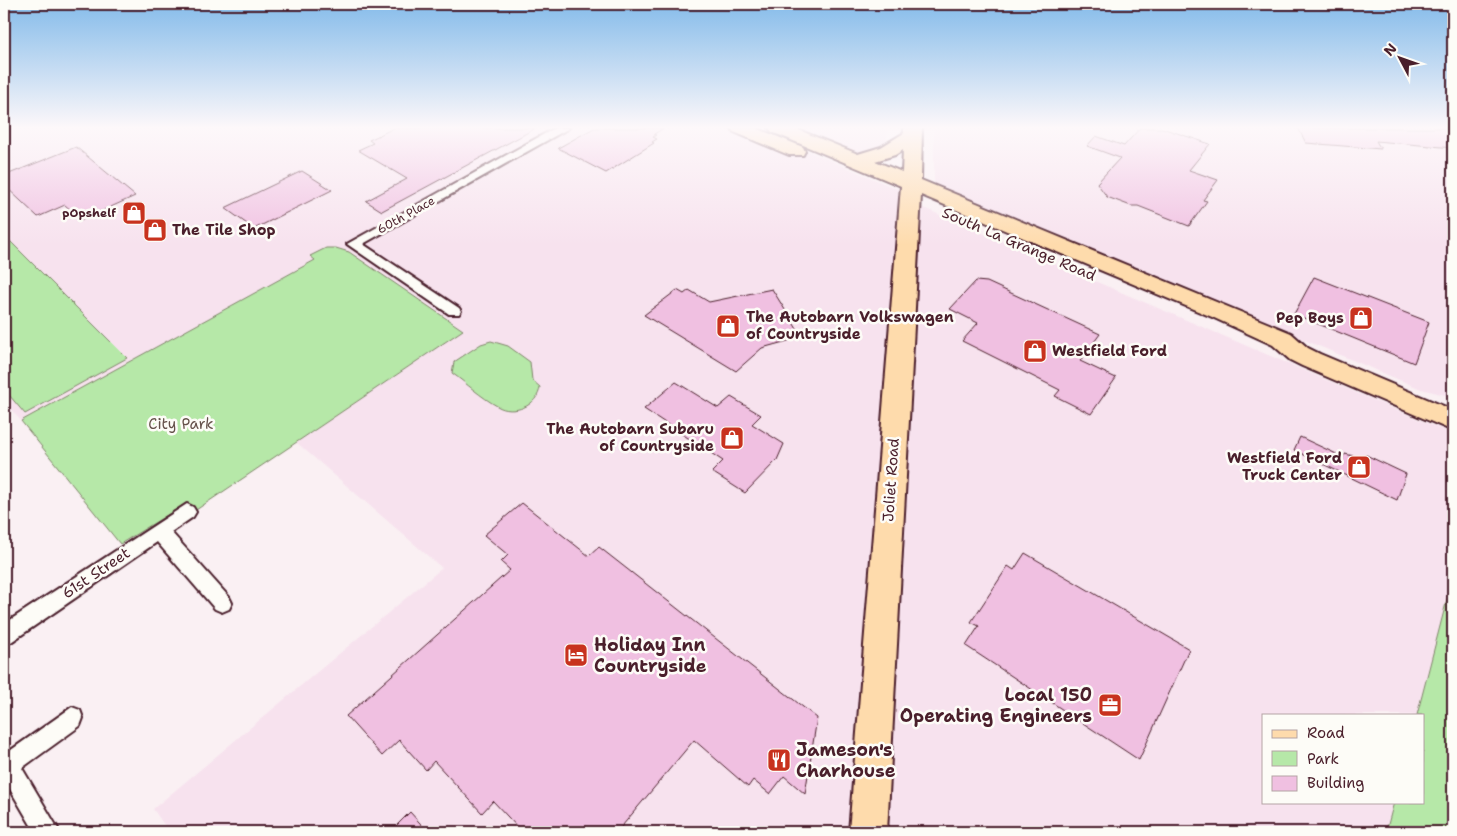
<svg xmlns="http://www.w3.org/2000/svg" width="1457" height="836" viewBox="0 0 1457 836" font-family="'Shantell Sans',sans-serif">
	<rect width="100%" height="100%" fill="#faf0f3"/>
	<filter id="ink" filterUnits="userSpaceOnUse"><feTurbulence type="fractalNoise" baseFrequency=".02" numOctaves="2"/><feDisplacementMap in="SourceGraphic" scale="10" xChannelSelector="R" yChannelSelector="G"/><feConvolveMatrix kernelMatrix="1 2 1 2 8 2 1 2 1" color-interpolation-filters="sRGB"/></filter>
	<g filter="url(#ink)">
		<g fill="#f7e2ee">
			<path d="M4,128H754L907,193L864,832H169L153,809L442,568L296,442L463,330L346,252L336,248L310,256L315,260L21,421L4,401Z"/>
			<path d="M787,128H888L886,145L863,155L846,151Z"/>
			<path d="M934,128H1453V397L1421,389L934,184Z"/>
			<path d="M919,206L1453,434V576L1417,715H1263V802H1394L1386,832H887Z"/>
		</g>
		<g fill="#b6e8a8" stroke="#80846a">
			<path d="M4,235L127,358L25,414L4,389Z"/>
			<path d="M326,248H336L349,252L463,330L193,512L185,504L120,544L21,421L315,260L310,256Z"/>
			<path d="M491,341L508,346L530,362L532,380L540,387C538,406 513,416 497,406C481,397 467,384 452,373L454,362L481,344Z"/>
			<path d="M1453,576V832H1386L1394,802H1423V715H1417Z"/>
		</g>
		<g fill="#f0c0e1" stroke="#4a1f2b">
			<path d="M394,128H536L382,211L366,201L407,179L358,150L373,143L369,140Z"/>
			<path d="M594,128H664L654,134L656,135L653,137L657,139L652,142L654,143L606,173L558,148Z"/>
			<path d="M1140,128H1162L1210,144L1189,170L1218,180L1203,200L1207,201L1189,226L1138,206H1131L1107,197L1097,183L1120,158L1087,146L1096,136L1124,146Z"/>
			<path d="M1298,128H1453V148L1376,141L1381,149L1306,143Z"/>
			<path d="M76,147L135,196L82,220L65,205L38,217L4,185V176Z"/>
			<path d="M302,171L332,190L254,229L225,208Z"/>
			<path d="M1314,277L1429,322L1414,363L1294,314Z"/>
			<path d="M976,281L987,282L1100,334L1080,361L1116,378L1091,414L1055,396L1060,390L962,341L978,323L950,309Z"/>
			<path d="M772,289L802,337L762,348L736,371L644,315L677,290L684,294L689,290L709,302Z"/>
			<path d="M676,382L718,408L731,397L761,415L752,424L784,444L777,460L745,493L712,472L723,461L644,409Z"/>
			<path d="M1300,437L1343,457L1345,454L1366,459V455L1406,474L1397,500L1294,450Z"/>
			<path d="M522,503L589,556L599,547L817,718L805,794L784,776L770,794L753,780L748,787L694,740L617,832H522L493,801L482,813L434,761L426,770L399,740L382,756L346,716L510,570L501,562L508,555L484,535Z"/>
			<path d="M1025,553L1189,649L1139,760L966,646L979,626L971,622L1008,566L1014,570Z"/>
			<path d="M410,812L428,832H390Z"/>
		</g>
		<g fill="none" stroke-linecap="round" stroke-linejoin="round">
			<g stroke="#4a1f2b" stroke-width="4">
				<g id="minor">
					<path d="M555,128H569L363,244L459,308L461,311L459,314H449L347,244Z"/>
					<path d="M187,504L193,507L196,512L193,517L171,532L229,597L232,603L229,609L222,612L215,609L157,542L11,642L4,644V624Z"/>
					<path d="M72,707L80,710L83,718L80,726L22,768L60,832H35L4,779V755Z"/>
				</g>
			</g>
			<g stroke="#4a1f2b" stroke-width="4">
				<g id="primary">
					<path d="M731,128H756L803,147L805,151L803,155H789L734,132Z"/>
					<path d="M769,128H794L858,154L881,147L904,133V128H922L921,180L1291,333L1308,348L1320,354L1453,410V431L1302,366L1290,360L1273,345L1212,317L921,195L887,832H849L901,186L772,132ZM903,150L902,172L875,161L895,155Z"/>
				</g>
			</g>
			<use href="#minor" fill="#fdfcf7" fill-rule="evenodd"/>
			<use href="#primary" fill="#fedbac" fill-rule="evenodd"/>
		</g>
	</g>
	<linearGradient id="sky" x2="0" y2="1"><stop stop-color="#84bbea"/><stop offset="0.52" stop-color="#fdf8fa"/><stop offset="1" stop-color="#fdf8fa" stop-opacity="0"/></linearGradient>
	<rect width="1457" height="245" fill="url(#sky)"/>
	<defs>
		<g id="shop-square" transform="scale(1.25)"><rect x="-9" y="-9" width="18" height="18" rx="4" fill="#c8321e" stroke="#fdfcf7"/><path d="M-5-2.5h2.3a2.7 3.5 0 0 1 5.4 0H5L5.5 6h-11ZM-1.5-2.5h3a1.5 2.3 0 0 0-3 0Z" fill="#fff"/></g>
		<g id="hotel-square" transform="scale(1.25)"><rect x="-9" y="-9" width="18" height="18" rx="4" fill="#c8321e" stroke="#fdfcf7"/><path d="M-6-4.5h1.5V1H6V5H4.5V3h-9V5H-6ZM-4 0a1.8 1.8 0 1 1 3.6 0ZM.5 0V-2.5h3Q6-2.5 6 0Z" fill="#fff"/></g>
		<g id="office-square" transform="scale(1.25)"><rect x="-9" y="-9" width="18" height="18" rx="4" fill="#c8321e" stroke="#fdfcf7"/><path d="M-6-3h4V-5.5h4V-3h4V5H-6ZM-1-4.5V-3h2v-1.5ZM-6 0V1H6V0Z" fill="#fff"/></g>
		<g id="restaurant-square" transform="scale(1.25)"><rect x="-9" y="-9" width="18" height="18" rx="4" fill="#c8321e" stroke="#fdfcf7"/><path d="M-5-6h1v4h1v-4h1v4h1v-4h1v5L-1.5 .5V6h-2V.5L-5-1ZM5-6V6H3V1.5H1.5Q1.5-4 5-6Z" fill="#fff"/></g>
	</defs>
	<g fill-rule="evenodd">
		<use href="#shop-square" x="134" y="213"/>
		<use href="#shop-square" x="155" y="230"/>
		<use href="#shop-square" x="1361" y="318"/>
		<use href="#shop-square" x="728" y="326"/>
		<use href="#shop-square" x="1035" y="351"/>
		<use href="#shop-square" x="732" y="438"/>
		<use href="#shop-square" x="1359" y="467"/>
		<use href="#hotel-square" x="576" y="655"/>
		<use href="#office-square" x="1110" y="705"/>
		<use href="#restaurant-square" x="779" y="760"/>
	</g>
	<g text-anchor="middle" stroke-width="5" stroke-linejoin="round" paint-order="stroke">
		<g font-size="12" font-weight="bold" fill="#4a1f2b" stroke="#fdfcf7" text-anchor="end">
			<text x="116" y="217">pOpshelf</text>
		</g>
		<g font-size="12" fill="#4a1f2b" stroke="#fdfcf7">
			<text transform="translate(406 215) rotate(-29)" y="4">60th Place</text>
		</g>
		<g font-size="15" font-weight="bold" fill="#4a1f2b" stroke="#fdfcf7" text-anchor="start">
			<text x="172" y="235">The Tile Shop</text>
			<text x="746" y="322">The Autobarn Volkswagen<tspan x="746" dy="17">of Countryside</tspan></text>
			<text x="1344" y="323" text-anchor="end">Pep Boys</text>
			<text x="1052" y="356">Westfield Ford</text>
			<text x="714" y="434" text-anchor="end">The Autobarn Subaru<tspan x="714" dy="17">of Countryside</tspan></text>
			<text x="1342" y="463" text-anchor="end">Westfield Ford<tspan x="1342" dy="17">Truck Center</tspan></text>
		</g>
		<g font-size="15" fill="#4a1f2b" stroke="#fdfcf7">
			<text transform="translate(1019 244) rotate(23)" y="5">South La Grange Road</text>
			<text transform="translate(891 480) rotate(-86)" y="5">Joliet Road</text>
			<text transform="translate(96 573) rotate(-34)" y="5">61st Street</text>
		</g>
		<g font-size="15" fill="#65514a" stroke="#fdfcf7">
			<text x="181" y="429">City Park</text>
		</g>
		<g font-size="18" font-weight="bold" fill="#4a1f2b" stroke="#fdfcf7" text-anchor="start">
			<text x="594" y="651">Holiday Inn<tspan x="594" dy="21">Countryside</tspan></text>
			<text x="1092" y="701" text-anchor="end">Local 150<tspan x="1092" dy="21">Operating Engineers</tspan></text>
			<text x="796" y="756">Jameson's<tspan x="796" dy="21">Charhouse</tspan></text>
		</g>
	</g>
	<rect width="1457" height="836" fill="none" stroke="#fdfcf7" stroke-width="20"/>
	<rect x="10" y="10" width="1437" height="816" fill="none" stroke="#4a1f2b" stroke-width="2" filter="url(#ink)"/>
	<rect x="1262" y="714" width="162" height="90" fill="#fdfcf7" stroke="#b5a4a5"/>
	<rect x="1272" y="730" width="25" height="8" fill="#fedbac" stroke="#b5a4a5"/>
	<text x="1307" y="738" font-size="15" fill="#4a1f2b">Road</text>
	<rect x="1272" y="751" width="25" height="15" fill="#b6e8a8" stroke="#b5a4a5"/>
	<text x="1307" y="764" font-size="15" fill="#4a1f2b">Park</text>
	<rect x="1272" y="776" width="25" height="15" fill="#f0c0e1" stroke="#b5a4a5"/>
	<text x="1307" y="788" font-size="15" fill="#4a1f2b">Building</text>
	<g transform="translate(1400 58) rotate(311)" stroke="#fdfcf7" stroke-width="4" paint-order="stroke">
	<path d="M0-4L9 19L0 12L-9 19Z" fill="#4a1f2b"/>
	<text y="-8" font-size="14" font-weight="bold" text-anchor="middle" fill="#4a1f2b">N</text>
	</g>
</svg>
